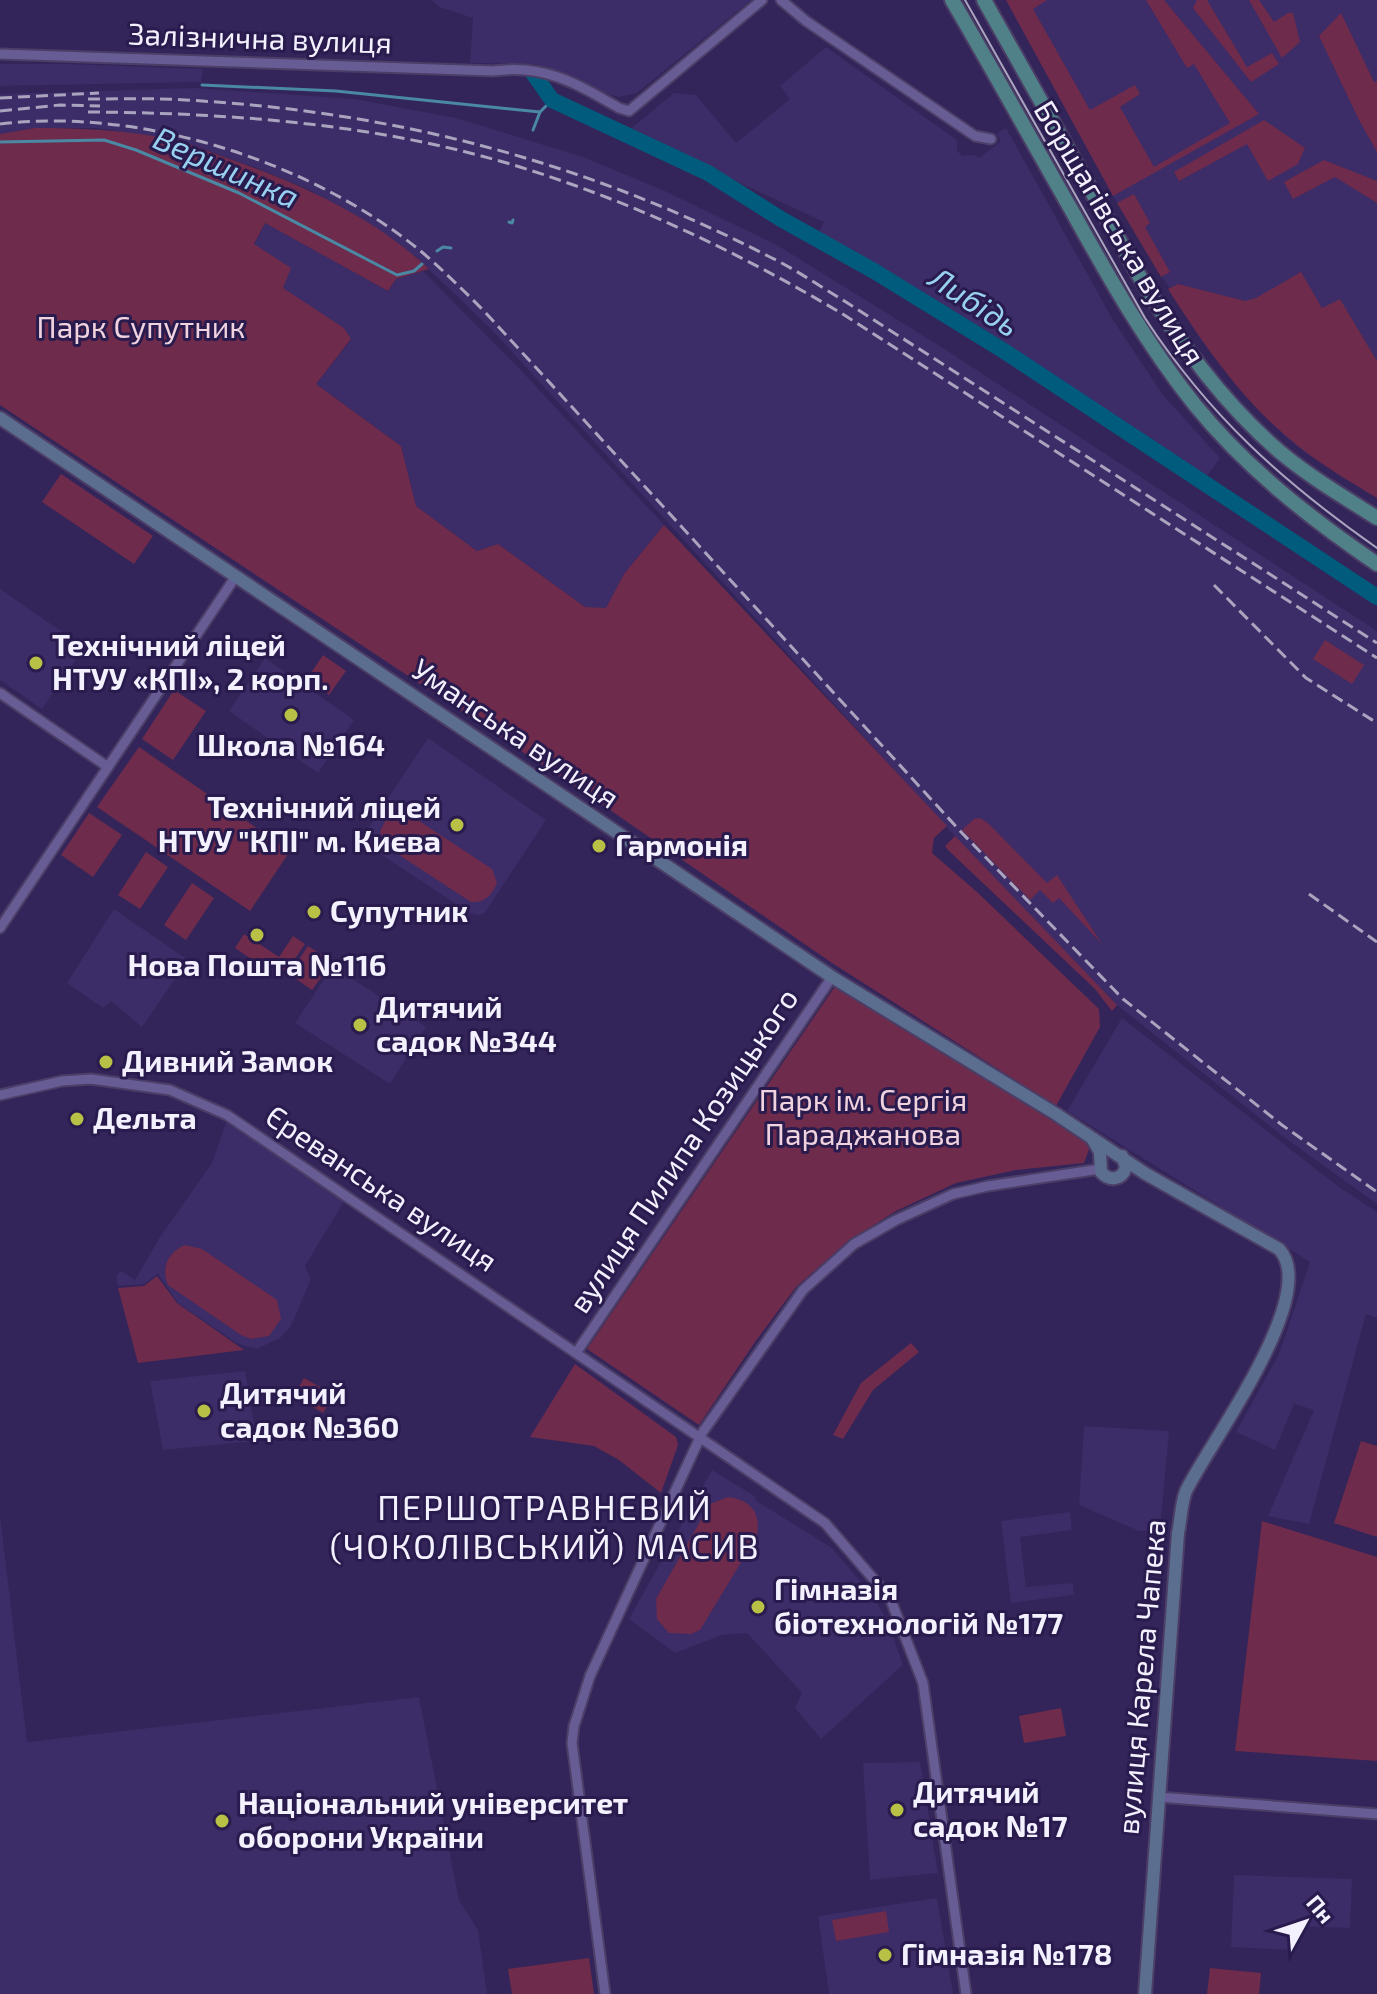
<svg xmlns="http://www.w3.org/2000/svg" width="1377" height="1994" viewBox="0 0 1377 1994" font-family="'Exo 2',sans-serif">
	<rect width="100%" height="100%" fill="#332559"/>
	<g fill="#3c2c67">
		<path d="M432,0H751L637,93L619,97L606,94L536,64L470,63L473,18L439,7Z"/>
		<path d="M1006,0H1377V498L1306,453L1286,437L1241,390L1201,340L1113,196Z"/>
		<path d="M826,47L957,140V150L962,156L974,155L979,158L1001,141L997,133L1006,128L1113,320L1163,395L1220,458L1207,476L1202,478L950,316L816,237L824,222L628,131L674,93L696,95L736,143L790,99L780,86Z"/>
		<path d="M0,64H66L203,69L201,82L0,86Z"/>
		<path d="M194,88L355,99L456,118L583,157L665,191L777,245L943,348L1377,631V1204L1281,1135L1117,1005L1003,889L492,330L415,256L357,217L311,191L267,172L178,140L96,128H35L0,134V94Z"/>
		<path d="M265,223L388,291L396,279L423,271L518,367L664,525L624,574L606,609L585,607L498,544L477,551L416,506L401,446L316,384L351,340L344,328L282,288L254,245Z"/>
		<path d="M0,589L84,647L42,709L0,680Z"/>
		<path d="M265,658L354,720L318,773L229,711Z"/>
		<path d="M428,738L546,820L484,914L477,915L468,912L373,849L366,837L367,830Z"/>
		<path d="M114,909L188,960L142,1027L111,1001L103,1008L67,983Z"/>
		<path d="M333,966L426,1027L390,1084L295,1023Z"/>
		<path d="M1122,1018L1339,1187L1377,1212V1318L1366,1314L1309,1524L1268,1516L1314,1410L1294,1404L1275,1450L1236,1432L1279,1354L1310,1262L1067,1111Z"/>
		<path d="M227,1120L345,1200L305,1266L311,1279L291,1326L280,1338L257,1349L238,1344L178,1303L158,1274L144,1284L118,1286L116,1276L121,1271L135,1280L160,1237L212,1163Z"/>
		<path d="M245,1371L257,1441L163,1450L150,1381Z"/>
		<path d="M1084,1426L1169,1431L1160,1531H1139L1079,1505Z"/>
		<path d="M712,1470L756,1497L755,1500L832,1548L873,1596L887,1620L903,1665L821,1739L795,1708L802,1693L747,1633L722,1635L675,1653L629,1619Z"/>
		<path d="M1070,1512L1072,1530L1020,1537L1026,1587L1073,1583L1074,1595L1011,1603L1001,1521Z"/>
		<path d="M0,1515L27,1742L419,1697L459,1900L478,1930L487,1994H0Z"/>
		<path d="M920,1762L938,1873L870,1880L863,1763Z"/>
		<path d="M1234,1875L1352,1879L1350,1928L1294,1926L1292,1950L1231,1947Z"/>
		<path d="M937,1898L953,1994H829L818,1916Z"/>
	</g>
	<g fill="#6e2b4b">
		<path d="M1006,0H1047L1033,9L1090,110L1135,85L1140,94L1120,107L1154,167L1230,123L1194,64L1187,68L1146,0H1164L1259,114L1113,196Z"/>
		<path d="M1197,0H1207L1247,67L1272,53L1279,64L1251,82L1193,8Z"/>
		<path d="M1249,0H1259L1274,22L1288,13H1293L1300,42L1282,58Z"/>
		<path d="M1341,13L1374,82L1377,81V152L1359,120L1319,36Z"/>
		<path d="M1264,120L1305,148L1298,164L1268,181L1247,144L1179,181L1174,172Z"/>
		<path d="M35,128C82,128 128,130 175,140C192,144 210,152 227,158C298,183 373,216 429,269L396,279L388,291L265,223L254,244L291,268L283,288L344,328L351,339L316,384L401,446L416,506L477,551L498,544L585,607L606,608L624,574L664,525L947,826L934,838L932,853L977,892L1099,1009L1100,1027L1056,1106L832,963L610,810L0,405V134Z"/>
		<path d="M1324,160L1377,181V203L1335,177L1293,199L1284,182Z"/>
		<path d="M1134,194L1150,223L1145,227L1170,272L1161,277L1117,203Z"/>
		<path d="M1301,272L1322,308L1340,299L1377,361V498C1346,479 1314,461 1286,436C1238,395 1202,342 1168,289L1178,284L1245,301L1256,298Z"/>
		<path d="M61,474L153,536L134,564L42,502Z"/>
		<path d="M1325,640L1364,665L1352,684L1313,659Z"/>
		<path d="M323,655L346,671L329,695L307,679Z"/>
		<path d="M174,690L206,711L173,760L142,739Z"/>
		<path d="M139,747L290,851L250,911L97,807Z"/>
		<path d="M400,812L407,813L492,869L497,883C492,895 485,903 471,902L387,847L380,832C384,822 388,815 400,812Z"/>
		<path d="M89,813L122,835L93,877L61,855Z"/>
		<path d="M980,818L988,823L1047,883L1057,875L1102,944L1059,898L1053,903L1040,890L1030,900L962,830L974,819Z"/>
		<path d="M955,836L1117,1005L1112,1011L1095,989L948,850L945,846Z"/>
		<path d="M146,852L168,867L140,909L118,895Z"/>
		<path d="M192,883L214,898L186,940L164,925Z"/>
		<path d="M244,934L279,957L293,936L305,944L286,972L265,958L260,965L235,948Z"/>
		<path d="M308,946L332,962L312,990L289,974Z"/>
		<path d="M836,985L1091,1144L1084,1163L1016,1170L956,1183L896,1211L847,1242L796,1287L755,1342L699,1425L587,1349Z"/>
		<path d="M185,1245L202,1249L277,1300L281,1319L269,1336L251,1339L241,1335L168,1285C161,1268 167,1253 185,1245Z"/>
		<path d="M157,1276L177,1303L244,1350L138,1363L118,1288L144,1286Z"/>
		<path d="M911,1343L919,1352L873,1390L843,1439L833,1435L861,1383Z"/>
		<path d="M575,1364L676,1437L678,1445L661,1493L619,1460L594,1446L530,1437Z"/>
		<path d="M304,1378L334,1395L323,1413L294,1396Z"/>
		<path d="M1361,1441L1377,1446V1537L1334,1523Z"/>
		<path d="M728,1497C751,1500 761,1513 757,1536L700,1630L691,1634L669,1633L657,1619L656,1599L710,1504Z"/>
		<path d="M1262,1521L1377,1557V1761L1235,1751Z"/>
		<path d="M1061,1708L1066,1736L1024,1743L1019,1716Z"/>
		<path d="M886,1911L889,1932L836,1941L832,1920Z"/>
		<path d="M589,1958L594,1994H512L508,1969Z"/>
		<path d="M1210,1968L1261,1973L1259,1994H1207Z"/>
	</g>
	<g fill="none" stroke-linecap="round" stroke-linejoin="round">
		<g stroke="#4a88a4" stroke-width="3">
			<path d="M202,85L336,91L540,112"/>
			<path d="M533,130L540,112L552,100"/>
			<path d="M0,142L104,140L136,150L239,193L397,275L414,271L422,264"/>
			<path d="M509,222L512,223L513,220"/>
			<path d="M437,251L443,247L451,248"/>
		</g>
		<path stroke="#015b7d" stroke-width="16" d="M533,73L552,100L708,173L781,219L874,271L1004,351L1377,597"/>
		<g stroke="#4b3e67" stroke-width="13">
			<g id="street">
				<path d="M781,0L806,21L975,136L991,139"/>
				<path d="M0,54L493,71C544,64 576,83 619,108L629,111L762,0"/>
				<path d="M0,693L108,767"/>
				<path d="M0,928L236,576"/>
				<path d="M0,1095L62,1081L91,1079L170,1090L227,1115L825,1523L890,1598L923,1683L966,1994"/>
				<path d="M576,1353L832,977"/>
				<path d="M1158,1797L1377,1814"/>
				<path d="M605,1994L572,1743L574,1726L590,1676L702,1433L803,1290L854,1244L896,1220L953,1194L988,1186L1100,1169"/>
			</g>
		</g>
		<g stroke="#4b3e67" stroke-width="16">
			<g id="secondary">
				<path d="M0,418L832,977L1056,1114L1146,1174L1279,1249C1322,1294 1208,1445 1186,1491C1181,1503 1181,1520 1178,1533L1145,1994"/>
				<path d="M1093,1140L1100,1152L1101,1172C1110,1182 1122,1180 1126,1167L1122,1156"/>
			</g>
		</g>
		<g stroke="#4b3e67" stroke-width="18">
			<g id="primary">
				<path d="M952,0C993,70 1032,141 1072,211C1109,278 1147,345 1195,405C1246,468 1311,519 1377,564"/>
				<path d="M984,0L1141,279C1179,343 1223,403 1280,452C1310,477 1344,497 1377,518"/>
			</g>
		</g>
		<use href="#street" stroke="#685c95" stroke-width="9"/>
		<use href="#secondary" stroke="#5c6e8f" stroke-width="12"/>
		<use href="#primary" stroke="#508189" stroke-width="14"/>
		<path stroke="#aaa4bf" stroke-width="2" d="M965,0L1145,318C1209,416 1283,482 1377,548"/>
		<g stroke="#aaa4bf" stroke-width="3" stroke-dasharray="12 6" stroke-linecap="butt">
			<path d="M0,98L99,93"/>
			<path d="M88,99C120,99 153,98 185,100C392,111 583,161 768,256C795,269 821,287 846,302L1377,643"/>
			<path d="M0,111L60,105L100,106"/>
			<path d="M88,112C233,113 381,124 520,167C635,203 738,252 841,313L1377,658"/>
			<path d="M0,124C142,107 313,162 423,253C445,272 465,292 485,312L962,833L1123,999L1282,1125L1377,1192"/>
			<path d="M1214,585L1306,678L1377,723"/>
			<path d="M1309,894L1377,942"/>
		</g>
	</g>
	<g fill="#b8c146" stroke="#2a1b4e" stroke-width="3">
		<circle cx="36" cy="663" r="8"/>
		<circle cx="291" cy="715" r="8"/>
		<circle cx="457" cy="825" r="8"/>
		<circle cx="599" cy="846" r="8"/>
		<circle cx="314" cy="912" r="8"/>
		<circle cx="257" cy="935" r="8"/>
		<circle cx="360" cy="1025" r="8"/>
		<circle cx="106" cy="1062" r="8"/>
		<circle cx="77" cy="1119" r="8"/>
		<circle cx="204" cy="1411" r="8"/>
		<circle cx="758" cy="1607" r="8"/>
		<circle cx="897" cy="1810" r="8"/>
		<circle cx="222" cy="1821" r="8"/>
		<circle cx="885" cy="1955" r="8"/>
	</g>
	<g text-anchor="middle" stroke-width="6" stroke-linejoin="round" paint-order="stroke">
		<g font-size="30" fill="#f3f1fe" stroke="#2a1b4e">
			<text transform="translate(260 39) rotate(2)" y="10">Залізнична вулиця</text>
			<text transform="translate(1119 233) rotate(59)" y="10">Борщагівська вулиця</text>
			<text transform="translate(515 734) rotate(34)" y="10">Уманська вулиця</text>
			<text transform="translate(684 1151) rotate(-56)" y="10">вулиця Пилипа Козицького</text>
			<text transform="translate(381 1189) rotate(34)" y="10">Єреванська вулиця</text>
			<text transform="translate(1142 1677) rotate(-85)" y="10">вулиця Карела Чапека</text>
		</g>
		<g font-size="30" fill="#f0d3de" stroke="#2a1b4e">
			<text x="141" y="338">Парк Супутник</text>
			<text x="863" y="1111">Парк ім. Сергія<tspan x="863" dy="34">Параджанова</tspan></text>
		</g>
		<g font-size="30" font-weight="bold" fill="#f3f1fe" stroke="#2a1b4e" text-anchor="start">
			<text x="52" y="656">Технічний ліцей<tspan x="52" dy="34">НТУУ «КПІ», 2 корп.</tspan></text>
			<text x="291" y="756" text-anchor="middle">Школа №164</text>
			<text x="441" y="818" text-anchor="end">Технічний ліцей<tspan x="441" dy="34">НТУУ "КПІ" м. Києва</tspan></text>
			<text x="615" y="856">Гармонія</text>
			<text x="330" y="922">Супутник</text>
			<text x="257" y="976" text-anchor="middle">Нова Пошта №116</text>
			<text x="376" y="1018">Дитячий<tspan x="376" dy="34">садок №344</tspan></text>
			<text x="122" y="1072">Дивний Замок</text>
			<text x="93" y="1129">Дельта</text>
			<text x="220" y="1404">Дитячий<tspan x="220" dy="34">садок №360</tspan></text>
			<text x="774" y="1600">Гімназія<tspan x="774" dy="34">біотехнологій №177</tspan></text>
			<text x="913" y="1803">Дитячий<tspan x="913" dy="34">садок №17</tspan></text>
			<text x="238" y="1814">Національний університет<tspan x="238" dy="34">оборони України</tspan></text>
			<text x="901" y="1965">Гімназія №178</text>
		</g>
		<g font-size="32" font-style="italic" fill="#98d1f0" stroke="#2a1b4e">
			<text transform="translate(226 168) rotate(24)" y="11">Вершинка</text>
			<text transform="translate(974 302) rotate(33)" y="11">Либідь</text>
		</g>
		<g font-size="34" letter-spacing="2" fill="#f3f1fe" stroke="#2a1b4e">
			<text x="545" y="1520">ПЕРШОТРАВНЕВИЙ<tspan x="545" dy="39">(ЧОКОЛІВСЬКИЙ) МАСИВ</tspan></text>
		</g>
	</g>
	<g transform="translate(1305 1922) rotate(50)" stroke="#2a1b4e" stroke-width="6" paint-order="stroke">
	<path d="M0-6L14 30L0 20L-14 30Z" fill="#f3f1fe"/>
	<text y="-12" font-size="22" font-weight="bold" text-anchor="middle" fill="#f3f1fe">Пн</text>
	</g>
</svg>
